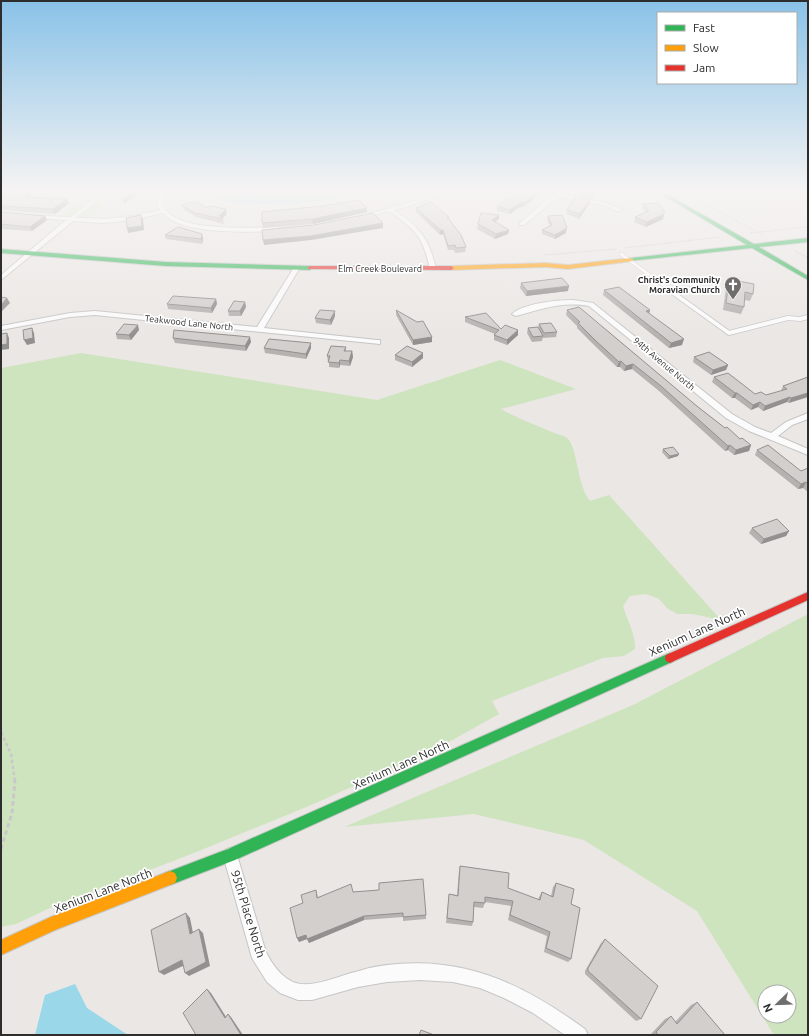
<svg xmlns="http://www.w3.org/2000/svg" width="809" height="1036" viewBox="0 0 809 1036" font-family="Ubuntu,sans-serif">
	<rect width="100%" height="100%" fill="#eae7e4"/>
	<g fill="#cee4be" fill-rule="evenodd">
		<path d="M15,191H113L91,219L64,216L82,197Z"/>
		<path d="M81,353L377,400L500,360L576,389L501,409C517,418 535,425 552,432C556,434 563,435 567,438C578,447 576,483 590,501L609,495L721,620L692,614H678L668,609L659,599L646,594L630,596L623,606C627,620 636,635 635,649L624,656L603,658L492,701L499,714L440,747L316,803L189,855L52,907L16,924L1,927V368Z"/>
		<path d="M808,614V1035H774L697,911L584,840L474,814L344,827L633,705ZM765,992H789V1016H765Z"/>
	</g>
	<g fill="#9ad8e9">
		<path d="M217,191H358C347,194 336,199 325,201C310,203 229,207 220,199C217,197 217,194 217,191Z"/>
		<path d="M75,984L87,1008L128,1035H35L45,995Z"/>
	</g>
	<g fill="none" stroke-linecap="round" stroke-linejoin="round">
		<g stroke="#c6c6c6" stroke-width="4">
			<g id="lane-far1">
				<path d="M71,219L94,201"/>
				<path d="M621,254L674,293"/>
			</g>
		</g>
		<g stroke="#c6c6c6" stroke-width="5.5">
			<path id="lane" d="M672,292L729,333L788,318L800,319L808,317"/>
		</g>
		<g stroke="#c6c6c6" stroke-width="2">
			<g id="street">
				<path d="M160,191H166L163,206C165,209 168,213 171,215C194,231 250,228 278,227L281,229L278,231C252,232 179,235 163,213L133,220L103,223L73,221L1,280V275L66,220L33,218L31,217V215L103,219L133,216L161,210L157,206Z"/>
				<path d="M440,191H447L415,204L394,210C420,228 429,238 436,269L435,270L430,269C423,237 416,230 389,211L361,219L358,217L411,202Z"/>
				<path d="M557,191H562L561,194L606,203L622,210L619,212L603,205L558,197L524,225H520V223Z"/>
				<path d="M296,267L299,269L264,328L377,340H380V344L95,315L70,317L1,330V326L70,313L95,311L257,327L293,269Z"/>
				<path d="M573,300L593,303L732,414L755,427L771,433L786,422L808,413V419L792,425L778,436L808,449V455L749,431L726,418L589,306C563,301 541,309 516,316L512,314C524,303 557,300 573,300Z"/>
				<path d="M230,848L235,850L237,855C244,878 251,902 258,925C261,934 263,945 267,954C272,964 281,976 291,981C309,991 340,975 359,971C371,967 384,965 397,964C471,958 527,987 585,1029L588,1035H565L533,1013L504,998L480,988L453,982L420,980L387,982L358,987L312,1000H298L280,993L267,982L252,958L223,855L225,850Z"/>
			</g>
		</g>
		<g stroke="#c6c6c6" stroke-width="2">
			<g id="fast">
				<path d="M656,191H661L754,244L808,238V242L759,247L808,276V280L752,248L629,261V259L631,258L747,245Z"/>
				<path d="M1,249L166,262L310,266L313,268L310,270L166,266L1,253Z"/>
				<path d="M670,653L674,655L675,658L674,661L235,860L170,885L165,883L163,878L165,873L228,849Z"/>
			</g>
		</g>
		<g stroke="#c6c6c6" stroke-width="2">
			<g id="slow">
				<path d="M631,258L633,259V261L568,269L545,267L451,270L448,268L451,266L545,263L568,265Z"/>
				<path d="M170,871L175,873L177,878L175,883L55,930L1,955V940L51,917Z"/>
			</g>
		</g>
		<g stroke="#c6c6c6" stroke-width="2">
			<g id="jam">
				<path d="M310,266H451L454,268L451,270L308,269V267Z"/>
				<path d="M808,592V600L674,661L670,663L666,661L665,658L666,655Z"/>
			</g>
		</g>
		<g stroke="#c8c8c8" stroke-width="1" stroke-dasharray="2 1" stroke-linecap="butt">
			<path d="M681,191L764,236"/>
			<path d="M97,195L105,191"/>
			<path d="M750,233L808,227"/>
			<path d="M625,248L720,237"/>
			<path d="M795,251L808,258"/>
			<path d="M545,255L616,249"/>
		</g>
		<path stroke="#c8c8c8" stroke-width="2.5" stroke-dasharray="3.5 2.5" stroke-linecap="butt" d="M1,732L11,754L15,782"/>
		<path stroke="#c8c8c8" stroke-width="3" stroke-dasharray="4.5 3" stroke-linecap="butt" d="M1,849L12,813L15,781"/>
		<use href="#lane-far1" stroke="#fcfbfb" stroke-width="3"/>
		<use href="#lane" stroke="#fcfbfb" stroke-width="4"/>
		<use href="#street" fill="#fcfbfb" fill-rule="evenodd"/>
		<use href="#fast" fill="#30b455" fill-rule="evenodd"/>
		<use href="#slow" fill="#ff9f0a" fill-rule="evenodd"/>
		<use href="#jam" fill="#e5322d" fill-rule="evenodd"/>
	</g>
	<g fill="#b5b2b0">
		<path d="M469,191H482L478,193L477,192V191L470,194L469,193Z"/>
		<path d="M577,191H597L596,193L592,199L579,196V193L577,192Z"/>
		<path d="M1,192L31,197L67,199L69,203L55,214L1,210Z"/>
		<path d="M590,200L589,204L579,219L566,214L567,210Z"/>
		<path d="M643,204L664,214L663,219L646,227L634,222L635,217L646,212L642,208Z"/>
		<path d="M182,205L207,208L227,214L222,218L223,219L224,224L196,217L183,209Z"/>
		<path d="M497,206H525L518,208L510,214L497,211Z"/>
		<path d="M367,208V212L313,224L263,228L262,223Z"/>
		<path d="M416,208L449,219L466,247L465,252L455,253L454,250H448L443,234L440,235L416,212Z"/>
		<path d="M1,212L45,216L47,220L32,231L2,229L1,227Z"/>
		<path d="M548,216L566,233L555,239L542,234V230L550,226L547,220Z"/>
		<path d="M499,219L495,222L509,230L508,234L495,239L477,229L478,224Z"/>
		<path d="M202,234L203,239L202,244L166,239L165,235Z"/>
		<path d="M729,281L753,294L750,301L744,300V307L741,314L723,310L726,288Z"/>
		<path d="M521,283L568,291L526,296L520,288Z"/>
		<path d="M604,290L649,314L682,345L669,348L603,295Z"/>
		<path d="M216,299L217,304L212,313L168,309L167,304Z"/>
		<path d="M245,302L246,307L241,316H229L228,311Z"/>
		<path d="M396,310L417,322L432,342L413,345L396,315Z"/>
		<path d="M567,310L698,407L725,428L740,439L751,445L749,451L734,455L728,450L725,451L659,391L632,369L624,371L620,367H617L595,346L577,328V326L566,315Z"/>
		<path d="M335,311V316L331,325L316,323L315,318Z"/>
		<path d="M465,317L501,329L518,330V335L507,345L494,340V335L495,334L465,322Z"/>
		<path d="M539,324L557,332L556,337L543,338V337L542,341L532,342L527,333L528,328H538Z"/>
		<path d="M139,330L131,340L117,339L116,334Z"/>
		<path d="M173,338L251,342L246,351L175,343Z"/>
		<path d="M346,347V351H352L353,357L350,366L340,365L339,368L329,367V361H328L327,356Z"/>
		<path d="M264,348H311L306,359L265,353Z"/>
		<path d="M423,353V358L412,367L395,360V355Z"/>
		<path d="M694,357L728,365L726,370L711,375L693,362Z"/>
		<path d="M714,377L755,394L766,395L781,391L783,386L808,377L789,403L787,402L763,411L758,407L751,410L735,398H732L712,382Z"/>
		<path d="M663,449L678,456L668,459L662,452Z"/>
		<path d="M757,450L801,471L808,468V492L803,488L798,489L755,455Z"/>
		<path d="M752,528L789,531L786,536L761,544L749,533Z"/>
		<path d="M460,866L508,888L538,900L539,897L542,892L551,896L553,887L556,883L571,904V959L568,962L544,952L547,936L508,920L511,906L485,902L483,908L474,907L473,922L472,926L446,923L449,894L457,895L459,871Z"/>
		<path d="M316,890L318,897L353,892L426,915V919L403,921V917L364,920L309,943L307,939L299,942L297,938L303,903Z"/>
		<path d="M605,939L641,1019L636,1021L585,974V971L601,943Z"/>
		<path d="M697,1002L725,1035H651V1034L665,1019L671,1016L675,1022L691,1005Z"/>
	</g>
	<g fill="#939190">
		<path d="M136,191H143L124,204L123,200Z"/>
		<path d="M471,191H477L470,194Z"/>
		<path d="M479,191H482L478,193Z"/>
		<path d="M539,191H544L525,206L518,208L510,214V210L519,203Z"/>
		<path d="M596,191H597L596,193L592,199L593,194Z"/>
		<path d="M30,194L32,198L25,197Z"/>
		<path d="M67,199L69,203L55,214L53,209Z"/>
		<path d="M590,200L589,204L579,219L580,214Z"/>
		<path d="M367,208V212L313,224L312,219Z"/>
		<path d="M226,209L227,214L222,219L219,216Z"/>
		<path d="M664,214L663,219L646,227L647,222Z"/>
		<path d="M141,215L143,219L144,230L128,233L127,228Z"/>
		<path d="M499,215V219L491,225L492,220Z"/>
		<path d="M45,216L47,220L32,231L30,227Z"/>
		<path d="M383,223V228L311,240L264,245L263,240Z"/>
		<path d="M567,228L566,233L555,239V235Z"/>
		<path d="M440,230H443V234L440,235Z"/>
		<path d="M509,230L508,234L495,239L496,234Z"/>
		<path d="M202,234L203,239L202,244L201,239Z"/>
		<path d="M569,286L568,291L526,296L527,291Z"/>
		<path d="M7,298L10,303L1,312V305Z"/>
		<path d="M216,299L217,304L212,313L211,308Z"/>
		<path d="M245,302L246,307L241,316L240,311Z"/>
		<path d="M650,310L649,315L646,311Z"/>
		<path d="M335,311V316L331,325L330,320Z"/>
		<path d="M138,325L139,330L131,340L129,335Z"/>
		<path d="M32,328L34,333L35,343L27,345L24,340Z"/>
		<path d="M518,330V335L507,345V340Z"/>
		<path d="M7,333L9,338V349L1,350V345Z"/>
		<path d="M250,337L251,342L246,351L245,346Z"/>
		<path d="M432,337V342L413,345V340Z"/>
		<path d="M684,339L682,345L669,348L671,343Z"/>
		<path d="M311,343V348L306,359V354Z"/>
		<path d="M352,351L353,357L350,366L349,361Z"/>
		<path d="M423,353V358L412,367V362Z"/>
		<path d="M340,360V365L339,368V363Z"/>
		<path d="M621,361L620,367H617L619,362Z"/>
		<path d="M633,364L632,369L624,371L626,366Z"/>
		<path d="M728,365L726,370L711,375L713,370Z"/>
		<path d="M808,390V397L789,403L791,398Z"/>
		<path d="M735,393H737L735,398H732Z"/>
		<path d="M790,397L787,402L763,411L765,406Z"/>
		<path d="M760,402L758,407L751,410L753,405Z"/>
		<path d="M730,445L728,450L725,451L728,446Z"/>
		<path d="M751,445L749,451L734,455L736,450Z"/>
		<path d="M679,454L678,456L668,459L670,456Z"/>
		<path d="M806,482L803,488L798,489L801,484Z"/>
		<path d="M789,531L786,536L761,544L764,539Z"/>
		<path d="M186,913L190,918L194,938L190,934Z"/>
		<path d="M364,916V920L309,943L307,939L299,942L297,938L306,935Z"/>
		<path d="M199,929L203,933L210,966L189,976L185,973Z"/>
		<path d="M182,960L187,964L164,975L159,972Z"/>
		<path d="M207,989L211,993L228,1020L225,1018Z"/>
		<path d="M228,1014L231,1017L243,1035H241Z"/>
	</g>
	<g fill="#d2cfcd" stroke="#939190">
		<path d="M128,191H136L123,200L122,199Z"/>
		<path d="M520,191H539L525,202L519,203L510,210L497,206L508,198L511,199Z"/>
		<path d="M580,191H596L593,194L580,192Z"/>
		<path d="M1,192L30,194L25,197L67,199L53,209L1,206Z"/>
		<path d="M576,197L590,200L580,214L567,210Z"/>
		<path d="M359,200L367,208L312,219L262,223V212L323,206Z"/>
		<path d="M196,201L207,208L210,206L226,209L219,216L223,219L195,213L182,205Z"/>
		<path d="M431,202L449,217H447L461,235L466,247L456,248L455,245L448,246L443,230H440L416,208Z"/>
		<path d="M658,203L664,210V214L647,222L635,217L649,211L643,204Z"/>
		<path d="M1,212L45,216L30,227L1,224L2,223H1Z"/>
		<path d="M373,213L383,223L311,236L263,240L262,230L314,225Z"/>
		<path d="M481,213L499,215L492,220L509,230L496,234L478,224Z"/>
		<path d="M141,215L142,226L127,228L126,218Z"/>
		<path d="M562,215L567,228L555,235L542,230L552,225L548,216Z"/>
		<path d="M178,227L202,234L201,239L165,235Z"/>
		<path d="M562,278L569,286L527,291L521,283Z"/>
		<path d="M733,280L754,284L753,294L745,292L744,307L726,303L729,281H733Z"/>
		<path d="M619,287L650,310L646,311L684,339L671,343L604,290Z"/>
		<path d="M173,296L216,299L211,308L167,304Z"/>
		<path d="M1,297L7,298L1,305Z"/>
		<path d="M234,301L245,302L240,311H228Z"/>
		<path d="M579,307L698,407L725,428L727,427L740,439L742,438L751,445L736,450L730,445L728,446L661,386L633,364L626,366L621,361L619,362L596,341L578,323L580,322L567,310Z"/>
		<path d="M320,310L335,311L330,320L315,318Z"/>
		<path d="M396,310L417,322L423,321L432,337L413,340Z"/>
		<path d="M486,313L501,329L505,325L518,330L507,340L494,335L499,330L465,317Z"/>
		<path d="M551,323L557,332L544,333L539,324Z"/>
		<path d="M124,324L138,325L129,335L116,334Z"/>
		<path d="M538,327L543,336L533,337L528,328Z"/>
		<path d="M32,328L33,338L24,340L23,330Z"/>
		<path d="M174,330L250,337L245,346L173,338Z"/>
		<path d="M7,333V344L1,345V334Z"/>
		<path d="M269,339L311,343L306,354L264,348Z"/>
		<path d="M331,346L346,347L344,351H352L349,361L340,360L339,363L328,362L330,356H327Z"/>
		<path d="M407,346L423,353L412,362L395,355Z"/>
		<path d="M709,352L728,365L713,370L694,357Z"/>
		<path d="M728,373L755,394L761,392L766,395L787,389L783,386L808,377V393L791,398L790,397L765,406L760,402L753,405L737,393H735L714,377Z"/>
		<path d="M768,445L801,471L808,468V484L806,482L801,484L757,450Z"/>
		<path d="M673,447L679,454L670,456L663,449Z"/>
		<path d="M777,519L789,531L764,539L752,528Z"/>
		<path d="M460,866L509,873L508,888L540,900L542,892L553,897L556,883L574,889L571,904L580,908L571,959L546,948L550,932L510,915L513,901L485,897V903L474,902L473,922L447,918L449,894L458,896Z"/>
		<path d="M423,879L426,915L403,917V913L364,916L307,939L306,935L297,938L290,908L303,903L301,895L316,890L317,898L351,884L353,892L379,890V883Z"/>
		<path d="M186,913L190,934L199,929L206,962L185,973L182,960L159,972L151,930Z"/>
		<path d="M605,939L658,986L641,1019L588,971V968Z"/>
		<path d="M207,989L225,1018L228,1014L241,1035H196L183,1013Z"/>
		<path d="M697,1002L725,1035H658L656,1032L671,1016L677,1024Z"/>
		<path d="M421,1030L434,1035H419Z"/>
	</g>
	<linearGradient id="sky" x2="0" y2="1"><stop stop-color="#89c2e8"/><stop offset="0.57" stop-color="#f6f4f3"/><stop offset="1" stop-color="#f6f4f3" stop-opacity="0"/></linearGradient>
	<rect width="809" height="336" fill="url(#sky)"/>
	<defs>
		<g id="church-pin" transform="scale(0.9)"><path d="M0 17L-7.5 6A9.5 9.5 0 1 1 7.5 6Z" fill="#6f6e6d" stroke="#fff"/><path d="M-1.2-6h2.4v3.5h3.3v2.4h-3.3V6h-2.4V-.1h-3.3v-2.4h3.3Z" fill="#fff"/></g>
	</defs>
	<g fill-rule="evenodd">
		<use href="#church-pin" x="733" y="285"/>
	</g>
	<g text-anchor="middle" stroke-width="3.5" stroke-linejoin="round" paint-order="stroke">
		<g font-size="9" fill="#2d2d2d" stroke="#fff">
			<text x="380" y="272">Elm Creek Boulevard</text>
			<text transform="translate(189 323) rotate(6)" y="3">Teakwood Lane North</text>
			<text transform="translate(664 364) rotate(40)" y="3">94th Avenue North</text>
		</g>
		<g font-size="9" font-weight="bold" fill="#2d2d2d" stroke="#fff" text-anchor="end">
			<text x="720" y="283">Christ's Community<tspan x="720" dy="10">Moravian Church</tspan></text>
		</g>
		<g font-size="12" fill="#2d2d2d" stroke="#fff">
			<text transform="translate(697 632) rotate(-24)" y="4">Xenium Lane North</text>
			<text transform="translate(401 765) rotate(-24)" y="4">Xenium Lane North</text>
			<text transform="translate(103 891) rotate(-21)" y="4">Xenium Lane North</text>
			<text transform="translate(248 914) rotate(73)" y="4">95th Place North</text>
		</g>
	</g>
	<rect width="809" height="1036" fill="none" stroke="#2d2d2d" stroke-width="4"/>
	<rect x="657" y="12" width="140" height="72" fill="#ffffff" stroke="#ababab"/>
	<rect x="665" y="25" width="20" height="6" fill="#30b455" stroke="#ababab"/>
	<text x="693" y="32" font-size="12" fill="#2d2d2d">Fast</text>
	<rect x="665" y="45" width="20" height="6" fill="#ff9f0a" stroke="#ababab"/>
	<text x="693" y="52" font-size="12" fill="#2d2d2d">Slow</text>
	<rect x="665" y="65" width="20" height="6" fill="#e5322d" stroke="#ababab"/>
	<text x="693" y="72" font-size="12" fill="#2d2d2d">Jam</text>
	<g transform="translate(777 1004) rotate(247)"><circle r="19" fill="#ffffff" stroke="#ababab"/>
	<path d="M0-3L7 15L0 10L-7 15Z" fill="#6f6e6d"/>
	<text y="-6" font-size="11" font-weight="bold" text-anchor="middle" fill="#2d2d2d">N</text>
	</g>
</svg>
